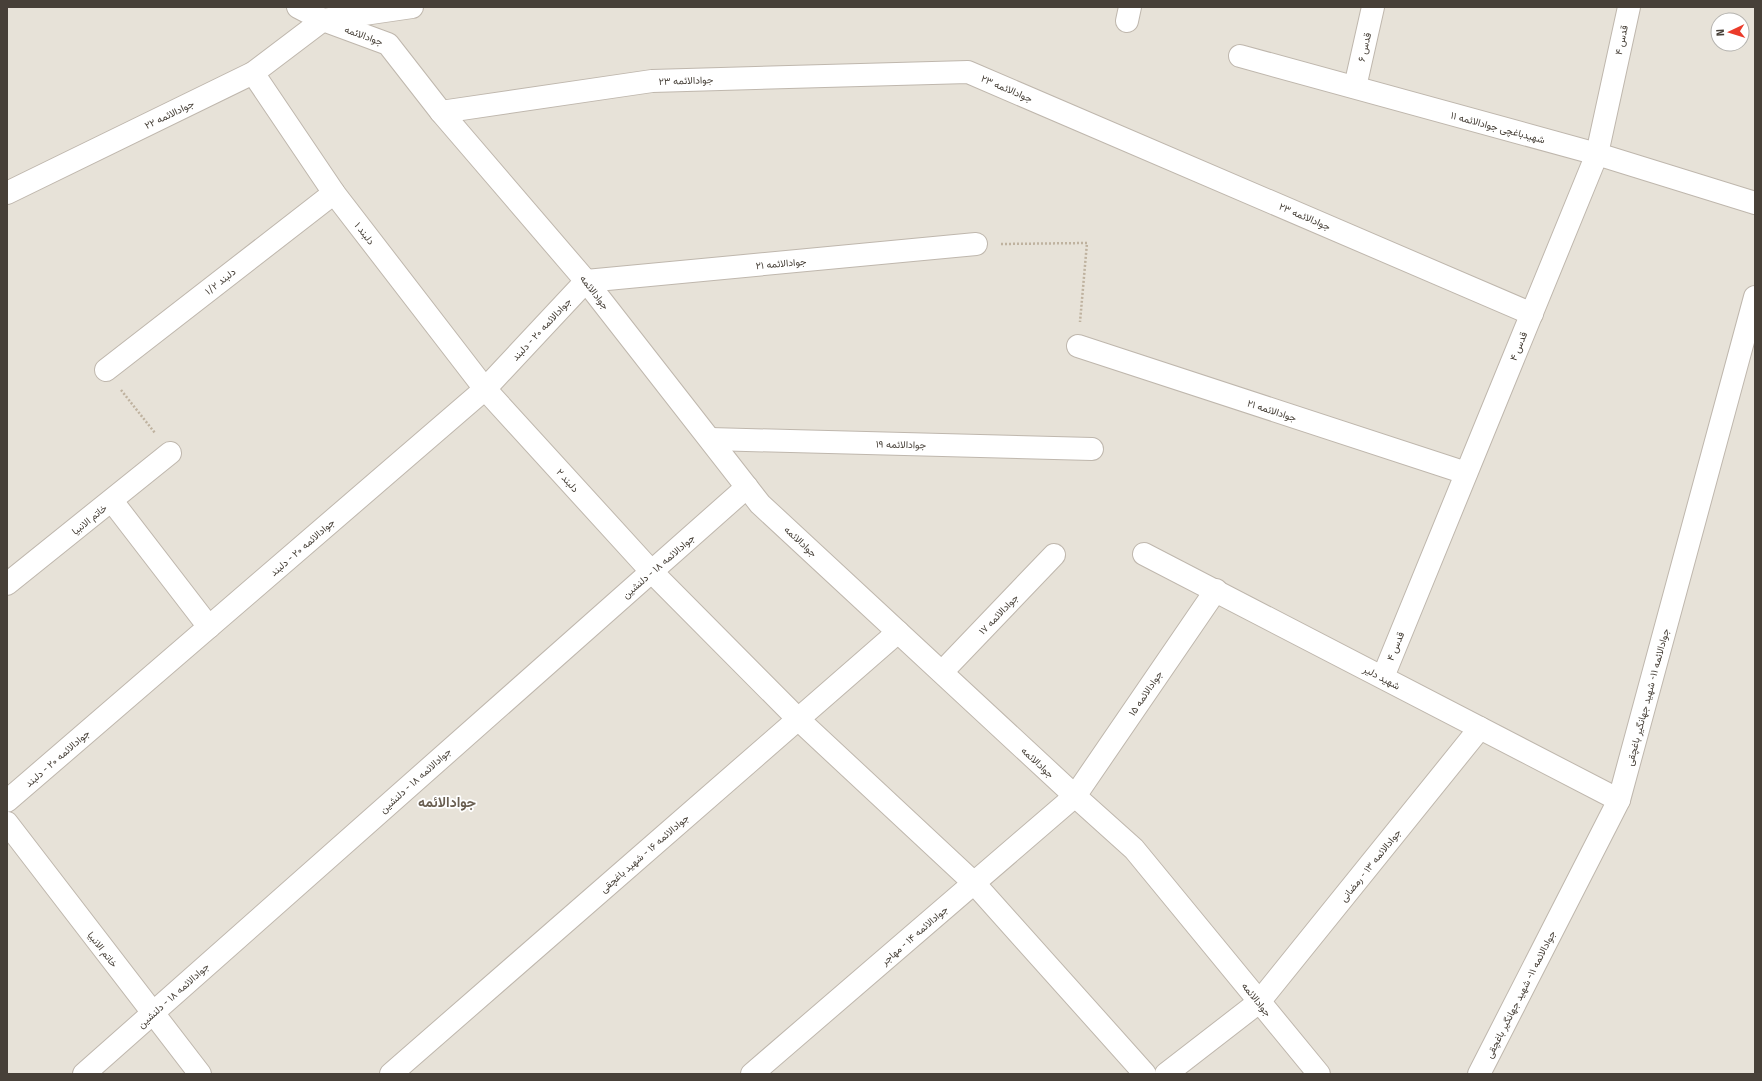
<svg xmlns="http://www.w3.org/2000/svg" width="1762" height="1081" viewBox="0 0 1762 1081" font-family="'Fira Sans',Vazirmatn,sans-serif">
	<rect width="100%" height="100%" fill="#f4f0ea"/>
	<path fill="#e7e2d8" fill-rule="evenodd" d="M7,7H1755V1074H7ZM1718,20H1742V44H1718Z"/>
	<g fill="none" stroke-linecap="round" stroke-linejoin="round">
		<g stroke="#bfb7ad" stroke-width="24">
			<g id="minor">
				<path d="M298,7L323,20L388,44L441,112L586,281L760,504L1075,796L1134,849L1319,1074"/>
				<path d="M1127,21L1130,7"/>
				<path d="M1240,56L1597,154L1755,203"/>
				<path d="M253,73L334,193L485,389L651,571L798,719L974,883L1145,1074"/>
				<path d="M1355,87L1373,7"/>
				<path d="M441,112L652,81L968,72L1532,314"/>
				<path d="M7,193L253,73L323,20L412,7"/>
				<path d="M586,281L976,244"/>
				<path d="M1078,346L1466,473"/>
				<path d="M106,370L334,193"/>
				<path d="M710,439L1092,449"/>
				<path d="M112,501L209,627"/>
				<path d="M1144,554L1619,800"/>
				<path d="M7,584L170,453"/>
				<path d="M942,672L1054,555"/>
				<path d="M1383,677L1597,154L1629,7"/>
				<path d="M7,801L485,389L586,281"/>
				<path d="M7,823L200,1074"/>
				<path d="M84,1074L747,487"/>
				<path d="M391,1074L898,632"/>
				<path d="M752,1074L1075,796L1216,590"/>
				<path d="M1166,1074L1259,1002L1480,728"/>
				<path d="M1479,1074L1619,800L1755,297"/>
			</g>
		</g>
		<g stroke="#bfb29f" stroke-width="2.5" stroke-dasharray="2 2" stroke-linecap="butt">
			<path d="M1001,244L1087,243L1080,322"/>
			<path d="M121,390L155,433"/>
		</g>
		<use href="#minor" stroke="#fff" stroke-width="22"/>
	</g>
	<g text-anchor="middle" stroke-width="3.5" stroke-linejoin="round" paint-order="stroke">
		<g font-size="10" fill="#474038" stroke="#fff">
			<text transform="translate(364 35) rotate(20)" y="4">جوادالائمه</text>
			<text transform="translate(1621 40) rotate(-78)" y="4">قدس ۴</text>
			<text transform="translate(1364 47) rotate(-77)" y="4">قدس ۶</text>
			<text transform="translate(686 80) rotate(-2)" y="4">جوادالائمه ۲۳</text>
			<text transform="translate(1007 88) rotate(23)" y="4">جوادالائمه ۲۳</text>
			<text transform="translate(169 114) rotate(-26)" y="4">جوادالائمه ۲۲</text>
			<text transform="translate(1498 127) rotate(15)" y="4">شهیدباغچی جوادالائمه ۱۱</text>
			<text transform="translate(1305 216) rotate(23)" y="4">جوادالائمه ۲۳</text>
			<text transform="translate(365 233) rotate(52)" y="4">دلبند ۱</text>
			<text transform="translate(781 263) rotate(-5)" y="4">جوادالائمه ۲۱</text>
			<text transform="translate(220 281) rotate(-38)" y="4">دلبند ۱/۲</text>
			<text transform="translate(595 292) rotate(52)" y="4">جوادالائمه</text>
			<text transform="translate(541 329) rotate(-47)" y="4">جوادالائمه ۲۰ - دلبند</text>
			<text transform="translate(1518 346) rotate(-68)" y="4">قدس ۴</text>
			<text transform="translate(1272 410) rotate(18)" y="4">جوادالائمه ۲۱</text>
			<text transform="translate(901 444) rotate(1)" y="4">جوادالائمه ۱۹</text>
			<text transform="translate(568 480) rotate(48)" y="4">دلبند ۲</text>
			<text transform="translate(89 519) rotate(-39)" y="4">خاتم الانبیا</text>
			<text transform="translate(801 541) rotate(43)" y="4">جوادالائمه</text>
			<text transform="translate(302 547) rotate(-41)" y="4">جوادالائمه ۲۰ - دلبند</text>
			<text transform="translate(658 566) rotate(-41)" y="4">جوادالائمه ۱۸ - دلنشین</text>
			<text transform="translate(998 614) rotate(-46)" y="4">جوادالائمه ۱۷</text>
			<text transform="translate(1395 646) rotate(-68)" y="4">قدس ۴</text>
			<text transform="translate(1382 677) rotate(28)" y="4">شهید دلیر</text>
			<text transform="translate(1145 693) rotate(-56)" y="4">جوادالائمه ۱۵</text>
			<text transform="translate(1647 697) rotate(-75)" y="4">جوادالائمه ۱۱- شهید جهانگیر باغچقی</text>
			<text transform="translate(57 758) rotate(-41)" y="4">جوادالائمه ۲۰ - دلبند</text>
			<text transform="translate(1038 762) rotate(43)" y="4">جوادالائمه</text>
			<text transform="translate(415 780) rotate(-42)" y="4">جوادالائمه ۱۸ - دلنشین</text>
			<text transform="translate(644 853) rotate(-41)" y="4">جوادالائمه ۱۶ - شهید باغچقی</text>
			<text transform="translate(1370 865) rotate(-51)" y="4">جوادالائمه ۱۳ - رمضانی</text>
			<text transform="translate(914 935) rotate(-41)" y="4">جوادالائمه ۱۴ - مهاجر</text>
			<text transform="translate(103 949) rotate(52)" y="4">خاتم الانبیا</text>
			<text transform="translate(1520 994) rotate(-63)" y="4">جوادالائمه ۱۱- شهید جهانگیر باغچقی</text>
			<text transform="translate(173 995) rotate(-42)" y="4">جوادالائمه ۱۸ - دلنشین</text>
			<text transform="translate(1257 999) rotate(51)" y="4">جوادالائمه</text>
		</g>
		<g font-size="14" font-weight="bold" fill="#695e50" stroke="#fff">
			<text x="447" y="807">جوادالائمه</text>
		</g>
	</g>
	<rect width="1762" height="1081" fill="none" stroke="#474038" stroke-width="16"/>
	<g transform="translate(1730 32) rotate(266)"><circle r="19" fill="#ffffff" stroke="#b5b3af"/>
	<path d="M0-3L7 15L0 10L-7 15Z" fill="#eb3b2a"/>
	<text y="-6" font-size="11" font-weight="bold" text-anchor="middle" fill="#474038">N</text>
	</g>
</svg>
